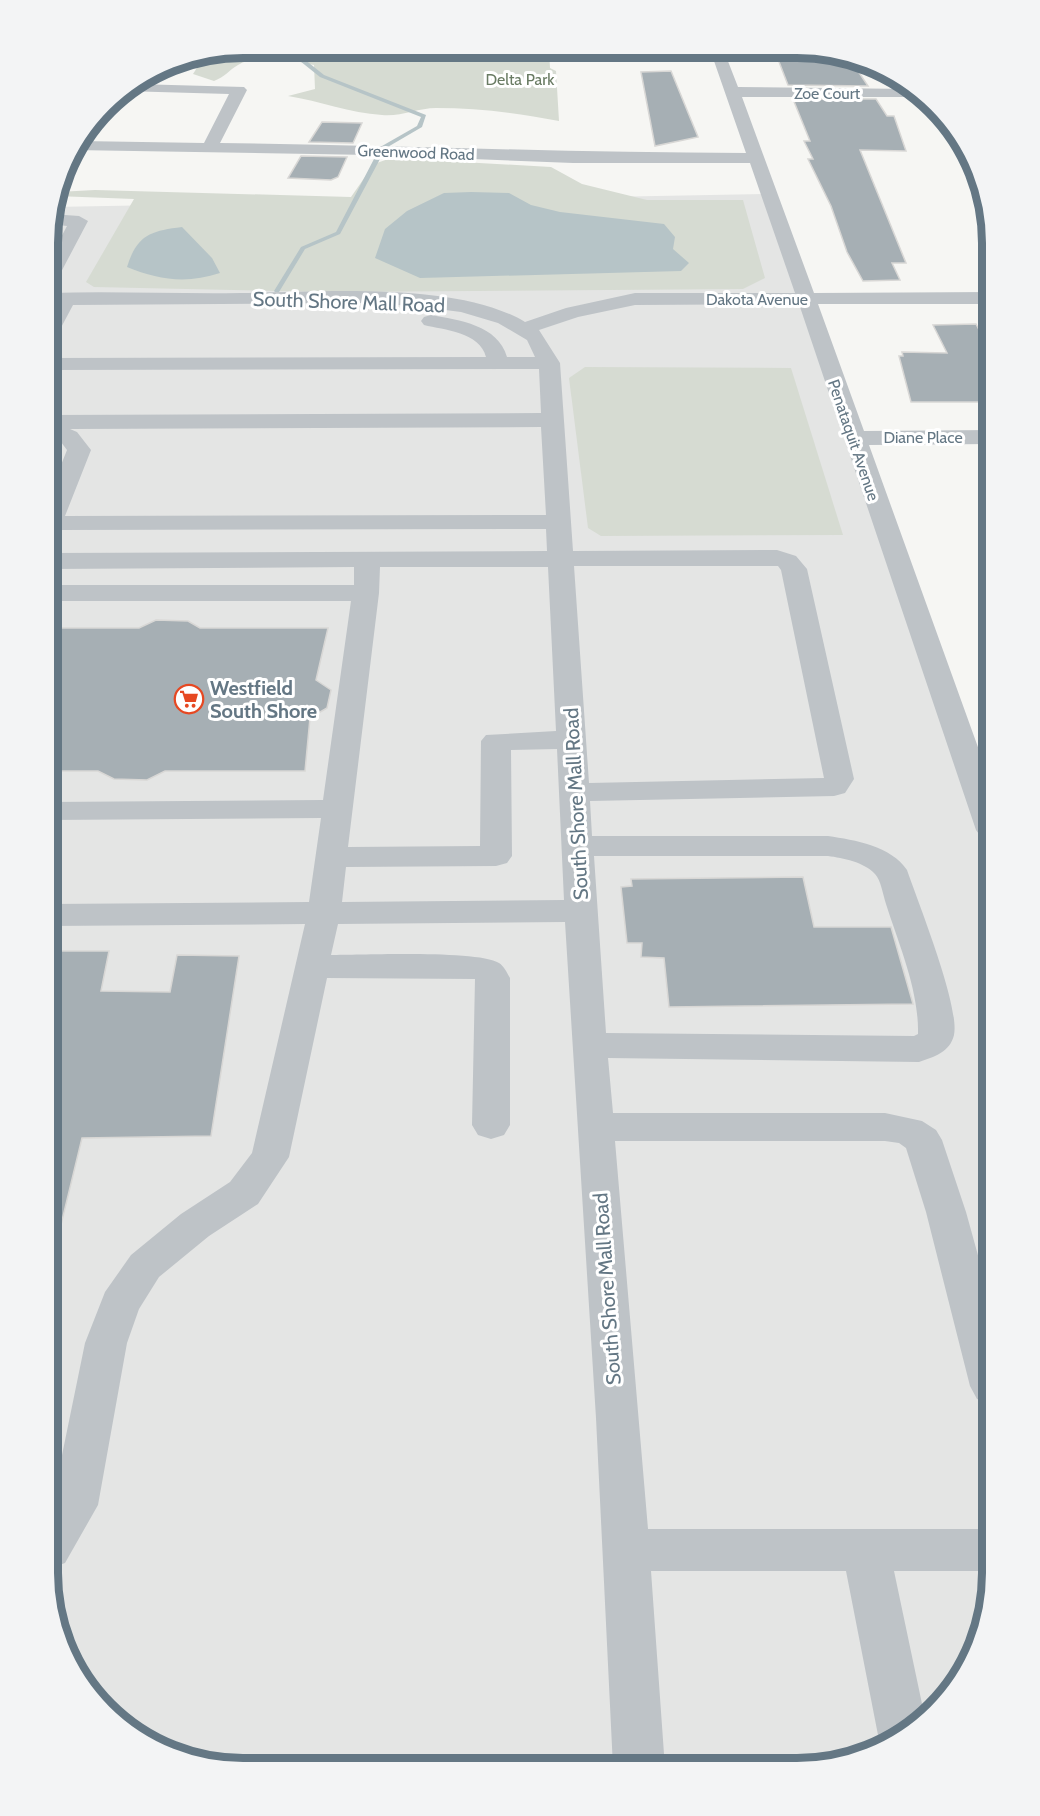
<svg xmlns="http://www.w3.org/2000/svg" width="1040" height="1816" viewBox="0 0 1040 1816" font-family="Cabin,sans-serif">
	<rect width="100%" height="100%" fill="#f6f6f3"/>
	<path fill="#e4e5e4" d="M770,194L992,830V1586L977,1647L952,1691L915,1728L860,1758L797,1768L217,1766L157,1748L115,1720L58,1636L48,1573L50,218L53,207Z"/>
	<g fill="#d6dbd2">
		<path d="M243,48L557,50L558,52L549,51L550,68L556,71L559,121C518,113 478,108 436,108C418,108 400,117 382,115C350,113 320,101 288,96L315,89L314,65C292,60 259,52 238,65C229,70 225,77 214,81L193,74L200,63L191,58Z"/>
		<path d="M391,158L551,167L582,184L647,200H743L765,278L743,289L328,292L94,287L86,282L134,199L56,196L58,192L95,190L351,197L374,164Z"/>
		<path d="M585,367L791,368L843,535L601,536L588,528L569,378Z"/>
	</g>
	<g fill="#b6c4c7">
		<path d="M471,192L509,193L531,205L560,212L664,224L675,237L673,249L689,263L681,271L420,278L375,258L385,229L407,211L444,193Z"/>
		<path d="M182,227L212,258L220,273C187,284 158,280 127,267C137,235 150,231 182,227Z"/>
	</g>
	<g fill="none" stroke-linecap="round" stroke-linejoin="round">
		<g fill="#b6c4c7" fill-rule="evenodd">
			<path d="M262,48H269L304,59L324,75L426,115L422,127L386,148H382V146L417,126L421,117L320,77L300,61Z"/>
			<path d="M377,157L380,159L340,234L305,249L279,292H275L274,291L301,247L336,232L374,159Z"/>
		</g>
	</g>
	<g fill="#a6afb4" stroke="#d8d7d5" stroke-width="1.5">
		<path d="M837,53L850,59L868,86L788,85L776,54Z"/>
		<path d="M671,71L698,137L655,146L641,72Z"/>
		<path d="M793,99H876L887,116H894L906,151L860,150L906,263H892L900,280L863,281L847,252L831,206L808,159H813L804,141H810Z"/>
		<path d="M322,122L362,123L353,143L309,142Z"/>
		<path d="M301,156L347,157L338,177L331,180L288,178Z"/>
		<path d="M976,324L992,355V402H911L899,356H903L902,352L947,353L933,325Z"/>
		<path d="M156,620L188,621L200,628H328L316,680L331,690L327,708L310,718L305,771H165L147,780L114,779L98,771H49V628H139Z"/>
		<path d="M803,877L814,927H891L913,1004L669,1007L664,958L641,957L642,943H627L621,887L632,886L631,879Z"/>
		<path d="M49,951H109L101,991L170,992L177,955L239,956L211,1136L82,1138L59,1233L48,1231Z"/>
	</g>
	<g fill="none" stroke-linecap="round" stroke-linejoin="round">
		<g fill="#bec3c7" fill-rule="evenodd">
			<path d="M710,51H724L738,87L911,89L926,97H742L814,293L992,292V304H818L864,431L992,430V444L869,445L992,786V839L981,837L976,830L799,304L635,305L578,317L539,330L560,363L573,551L777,550L796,556L807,569L854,779L845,793L834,796L590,801L592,836H828C855,840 891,846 907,870C918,902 960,1006 954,1035C950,1052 934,1057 919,1062L608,1058L613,1113H885L922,1121L936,1130L942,1140L966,1212L992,1306V1404L977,1399L970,1386L926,1212L906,1148L899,1143L885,1141H615L648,1529H992V1571H894L925,1718L915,1728L882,1746L878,1735L846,1571H651L665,1768L613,1767L596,1418L565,922L338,924L331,955C362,955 478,950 499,963C504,966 507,973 510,978V1125L504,1135L491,1139L478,1135L472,1125L475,979L327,978L289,1157L258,1204L209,1236L159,1277L139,1309L127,1343L98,1505L65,1563L48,1569V1507L53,1499L85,1343L105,1292L131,1255L181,1214L230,1182L252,1153L305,924L49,926V904L309,902L321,818L49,820V802L323,800L351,601H49V585H354V567L49,569V553L547,551L546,529L58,530L49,533V495L67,450L61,442L49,436V415L541,413L539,369L49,370V358L486,357C480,332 444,330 424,325L421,321L424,317L431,315C459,320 498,325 507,357H535L527,340L498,323L461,312L414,306L362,303L73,305L56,337L49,339L50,312L53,305H50V293C113,291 177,294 241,293C320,292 457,281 525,322L566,308L635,293H795L750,163H573L371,155L73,150L80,141L204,143L229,94L123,91L135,84L244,87L247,90L220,143C396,145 571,153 746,153L714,61L558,62L551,58L558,54ZM541,427L546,515L65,516L91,450L77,432L70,429ZM574,566H778L781,570L824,778L589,783ZM380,567H548L556,731L486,735L481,741L480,846L348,847L379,593ZM557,749L564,900L342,902L346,867L496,866L507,863L512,856L511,750ZM594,856H828C843,858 864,862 875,874C881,880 883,895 886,904C899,945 919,990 918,1034L914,1036L606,1033Z"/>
			<path d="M51,214L79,216L88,221L60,274L50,280V258L67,226L50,224Z"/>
		</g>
	</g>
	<defs>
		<g id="supermarket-ring" transform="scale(1.5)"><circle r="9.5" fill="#fff" stroke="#e64822" stroke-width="1.5"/><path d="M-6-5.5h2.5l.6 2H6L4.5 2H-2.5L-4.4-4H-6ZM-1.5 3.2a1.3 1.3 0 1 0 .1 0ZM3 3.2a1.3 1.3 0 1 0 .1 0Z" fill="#e64822"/></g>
	</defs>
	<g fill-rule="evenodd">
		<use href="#supermarket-ring" x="189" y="699"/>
	</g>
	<g text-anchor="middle" stroke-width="6" stroke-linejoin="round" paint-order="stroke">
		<g font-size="16" fill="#697b63" stroke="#fff">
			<text x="520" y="85">Delta Park</text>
		</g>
		<g font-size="16" fill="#647784" stroke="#fff">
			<text x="827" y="99">Zoe Court</text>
			<text transform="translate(416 152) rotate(2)" y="6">Greenwood Road</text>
			<text x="757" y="305">Dakota Avenue</text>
			<text x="923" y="443">Diane Place</text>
			<text transform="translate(854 440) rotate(71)" y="6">Penataquit Avenue</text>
		</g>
		<g font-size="20" fill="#647784" stroke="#fff">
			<text transform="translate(349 302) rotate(2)" y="7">South Shore Mall Road</text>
			<text transform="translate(576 804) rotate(-93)" y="7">South Shore Mall Road</text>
			<text transform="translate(607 1289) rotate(-94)" y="7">South Shore Mall Road</text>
		</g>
		<g font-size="20" font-weight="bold" fill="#647784" stroke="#fff" text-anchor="start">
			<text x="210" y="695">Westfield<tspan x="210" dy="23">South Shore</tspan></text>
		</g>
	</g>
	<path d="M0 0H1040V1816H0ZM243 58H797A185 185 0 0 1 982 243V1573A185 185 0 0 1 797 1758H243A185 185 0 0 1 58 1573V243A185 185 0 0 1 243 58Z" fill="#f3f4f5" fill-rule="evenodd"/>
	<path fill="none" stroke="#647784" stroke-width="8" d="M243 58H797A185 185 0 0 1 982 243V1573A185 185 0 0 1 797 1758H243A185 185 0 0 1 58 1573V243A185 185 0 0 1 243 58Z"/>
</svg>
